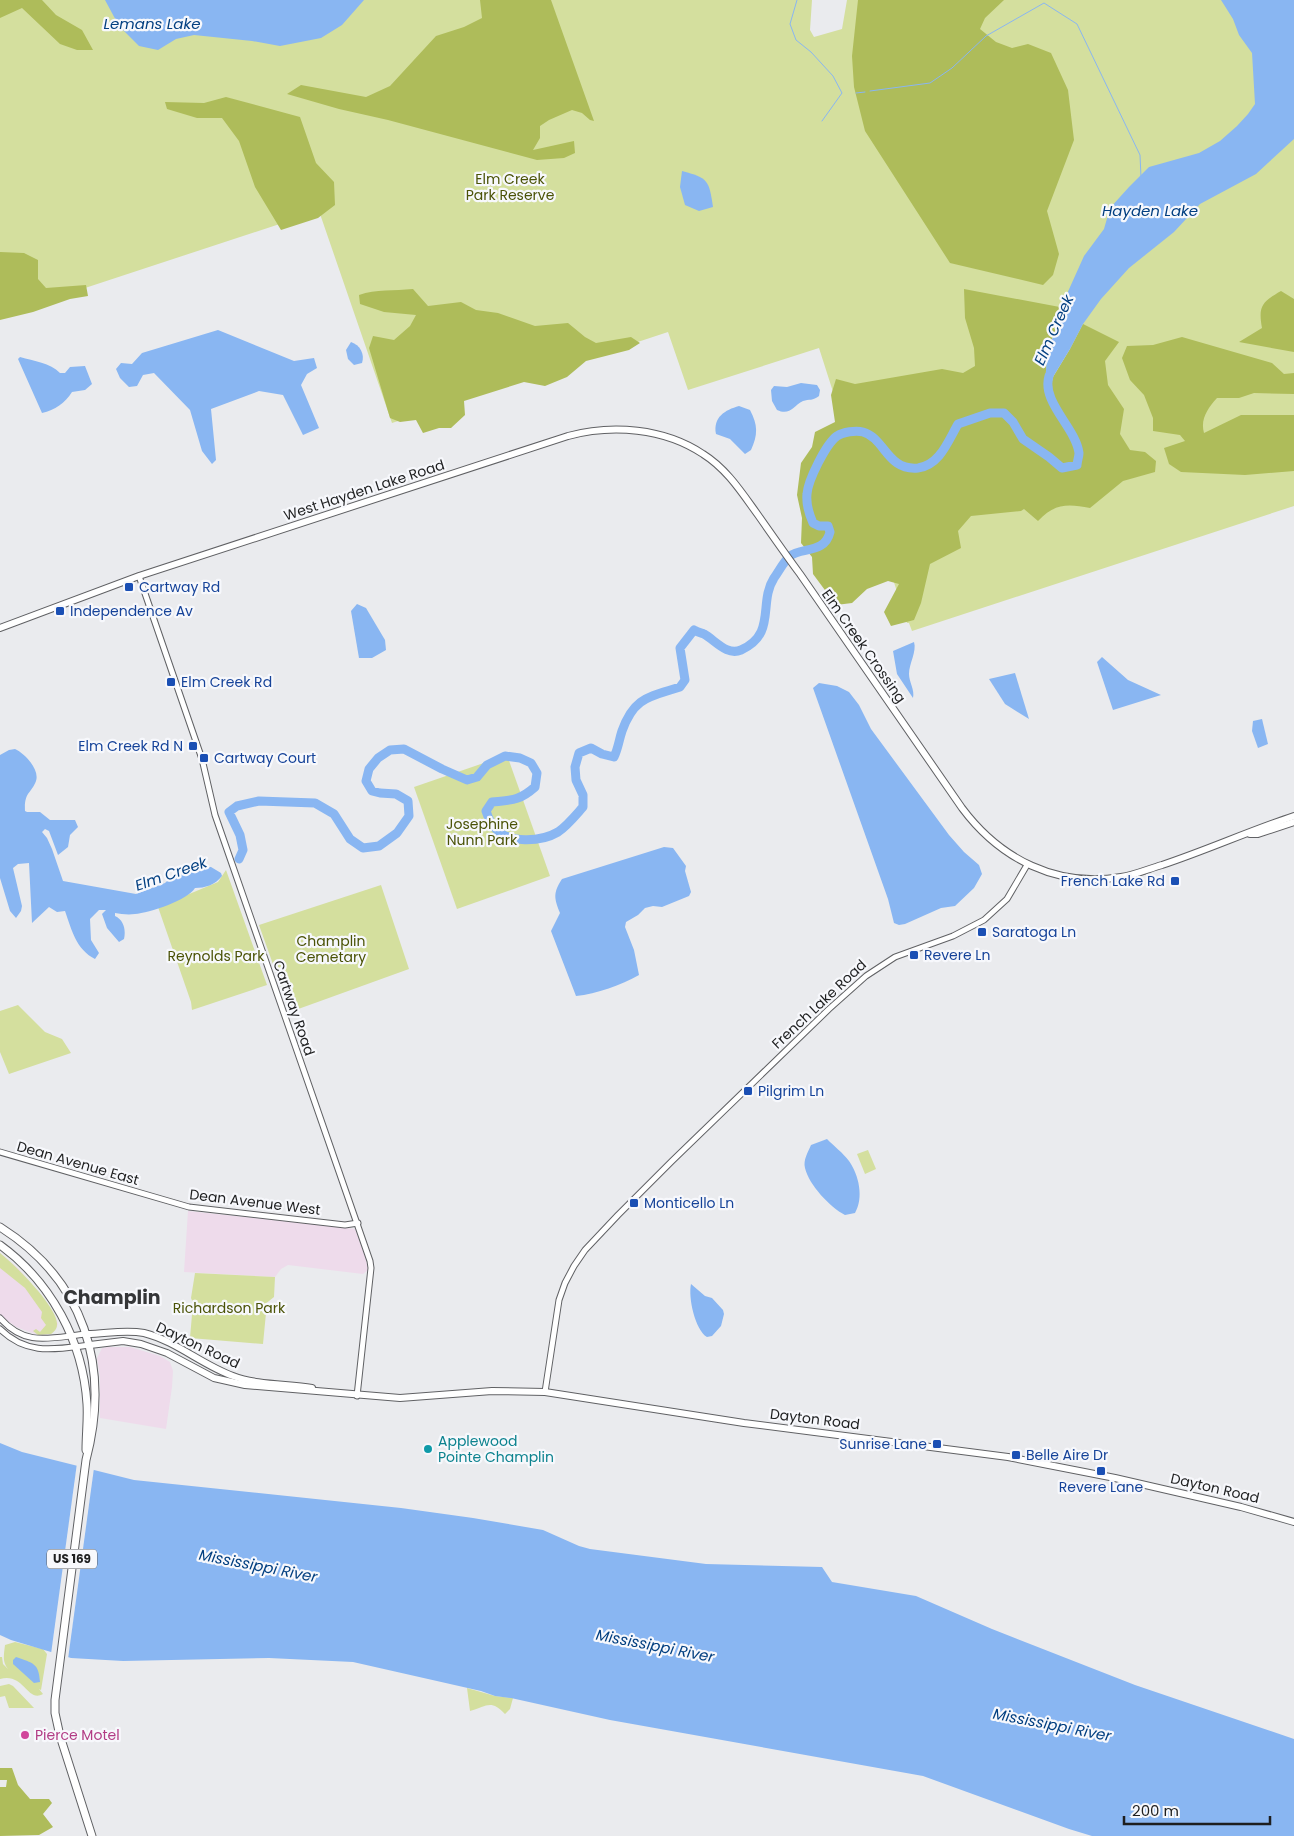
<svg xmlns="http://www.w3.org/2000/svg" width="1294" height="1836" viewBox="0 0 1294 1836" font-family="Poppins,sans-serif">
	<rect width="100%" height="100%" fill="#eaebee"/>
	<g fill="#eedbeb">
		<path d="M188,1211L355,1229L366,1260L368,1270L363,1274L288,1265L281,1269L275,1277L184,1272Z"/>
		<path d="M0,1253L19,1269L46,1302L58,1323L57,1327L51,1334L38,1335L16,1327L0,1315Z"/>
		<path d="M108,1347H130L160,1356L170,1362L173,1371L172,1387L166,1429L100,1418V1377L97,1358L102,1348Z"/>
	</g>
	<g fill="#d4df9e" fill-rule="evenodd">
		<path d="M0,0H812L810,30L814,37L842,29L847,0H1294V506L912,631L909,623H907L819,348L688,390L668,332L392,423L319,211L0,316ZM1066,298L1070,349L1053,377L1047,351L1066,306Z"/>
		<path d="M507,755L550,876L457,909L414,787Z"/>
		<path d="M226,870L267,985L192,1010L191,1002L158,907L218,882Z"/>
		<path d="M381,885L409,969L290,1012L259,925Z"/>
		<path d="M18,1005L45,1032L62,1039L71,1053L9,1074L0,1052V1011Z"/>
		<path d="M868,1150L876,1169L865,1174L857,1154Z"/>
		<path d="M0,1253C13,1263 59,1308 57,1325C57,1329 54,1332 51,1334L38,1335L33,1331L36,1329L40,1332L46,1325L41,1318L42,1312L25,1288L0,1268Z"/>
		<path d="M195,1273L275,1277L274,1297L264,1305L266,1313L263,1344L190,1338L193,1303L191,1298Z"/>
		<path d="M15,1642L43,1649L47,1654L41,1690L39,1689L43,1694C27,1703 24,1672 0,1679V1657H2L3,1664L8,1669C2,1662 4,1654 5,1645Z"/>
		<path d="M9,1684L13,1686L34,1708H9L5,1696L0,1697V1686Z"/>
		<path d="M467,1688L495,1696L513,1698L510,1709L505,1714C491,1699 487,1706 470,1711Z"/>
	</g>
	<g fill="#aebc5a">
		<path d="M0,0H42L56,15L82,30L93,50H77L60,44L22,8L0,18Z"/>
		<path d="M480,0H551L594,121L590,120L582,113L572,110L549,120L540,126V138L533,150L574,141L575,153L564,158L537,160L388,120L339,109L287,94L301,85L366,97L390,86L436,36L464,27L482,18Z"/>
		<path d="M858,0H1004L985,18L980,29L996,42L1012,48L1028,44L1051,53L1068,90L1074,140L1047,211L1059,254L1053,275L1043,285L950,263L865,131L854,87L852,56Z"/>
		<path d="M226,97L300,117L316,163L334,182L335,205L318,218L281,230L255,187L239,141L222,118H197L167,109L165,102L204,103Z"/>
		<path d="M0,252L24,253L38,260V279L46,288L86,285L88,296L70,299L33,312L0,320Z"/>
		<path d="M413,289L428,306L461,302L476,310L498,313L535,326L568,323L585,337L596,343L631,337L640,343L629,350L586,361L567,377L545,386L524,382L464,401L465,415L451,428H439L423,433L416,420L400,422L390,418L369,348L373,336L394,340L410,326L416,315L384,312L360,304L359,295C376,289 394,291 413,289Z"/>
		<path d="M964,289L1065,308L1047,351L1045,389L1051,386L1053,377L1070,349L1083,324L1119,342L1105,361L1108,385L1124,409L1120,434L1130,450L1145,452L1156,461L1155,472L1123,481L1090,508C1068,504 1055,503 1038,521L1024,509L1021,511L971,516L958,531L961,548L930,564L921,603L914,620L891,626L884,612L899,584L888,581L867,589L852,603L836,605L813,574L812,557L801,543L802,518L797,495L801,463L812,447L815,432L835,422L831,395L836,379L855,384L942,369L963,373L975,366L974,348L965,318Z"/>
		<path d="M1281,291L1294,299V352L1239,342L1262,328C1258,306 1262,302 1281,291Z"/>
		<path d="M1182,337L1272,363L1284,374L1294,373V394L1254,393L1239,398H1217C1208,408 1200,419 1204,433L1241,415H1294V471L1245,475L1181,472L1169,464L1164,448L1185,441L1180,435L1153,431V418L1144,395L1130,380L1122,358L1127,346L1153,345Z"/>
		<path d="M0,1768H12L18,1785L30,1799H49L52,1803L43,1814L53,1827L39,1835L0,1836V1787H6L7,1780H0Z"/>
	</g>
	<g fill="#89b6f2">
		<path d="M105,0H364L342,25L321,38L280,46L252,41L194,35L176,39L158,50L139,46L119,26Z"/>
		<path d="M1221,0H1294V139L1256,174L1200,204L1174,232L1129,268L1101,299L1083,324L1070,349L1053,377L1051,386L1045,390L1047,351L1066,306V296L1084,256L1104,229L1110,208L1129,187L1149,167L1199,153L1220,141L1237,126L1248,114L1255,104L1252,53L1239,35L1233,19Z"/>
		<path d="M682,171C708,178 709,180 713,207L699,211L685,205L680,187Z"/>
		<path d="M218,330L294,361L314,358L317,368L307,374L301,385L319,428L303,435L283,395L259,391L211,409L216,460L212,464L202,451L190,410L154,373L143,375L137,386L129,387L120,378L116,369L121,363L132,364L142,353Z"/>
		<path d="M351,342C360,345 365,354 362,363L354,365L348,359L346,350Z"/>
		<path d="M20,357C34,361 50,363 60,373H65L70,367L85,366L92,384L85,390L72,392C65,403 55,410 42,413L18,359Z"/>
		<path d="M801,383L817,385L820,390L819,396C813,401 809,399 803,401C793,406 790,416 777,410L772,401L771,390L774,386L787,387Z"/>
		<path d="M739,406L750,410C758,425 758,435 751,450L745,454L730,439L716,434C713,417 725,410 739,406Z"/>
		<path d="M357,604L366,608L385,640L386,650L372,658H359L351,611Z"/>
		<path d="M914,642C917,651 909,664 909,674C909,682 915,690 913,698L897,674L893,651Z"/>
		<path d="M1102,657L1128,680L1161,695L1113,710L1097,662Z"/>
		<path d="M1015,673L1029,719L1005,704L989,679Z"/>
		<path d="M819,683L837,686L849,692L859,705L871,729L949,835L964,852L979,865L982,874L974,888L955,906L941,908L905,924L899,925L894,923L888,899L813,688Z"/>
		<path d="M1262,719L1268,744L1258,748L1252,731L1253,721Z"/>
		<path d="M15,749C24,753 40,769 36,781C31,794 24,792 25,811L27,812H40L50,820H75L78,827L70,835L68,847L58,855L49,831L45,829L42,832L47,838L52,849L63,881L136,894L165,883L183,866L190,865L211,867L221,873L222,876C215,885 205,888 195,888C188,900 149,913 135,914C128,915 121,914 115,913V916C124,920 126,930 124,939L119,942L107,928L102,914L106,910H99L90,919L91,940L99,953L95,959C76,949 72,931 65,911L57,912L49,907L32,923L29,863L18,864L13,868L22,906L21,911L16,918L10,911L0,878V755L9,750Z"/>
		<path d="M664,847L673,848L686,866L685,871L691,892L689,896L662,907L653,906L645,908L638,915L626,922L625,927L634,950L639,975C621,985 597,994 576,996L551,931L560,913C554,898 553,893 562,879Z"/>
		<path d="M827,1139C834,1146 843,1153 849,1161C859,1175 864,1198 855,1213L845,1215C830,1207 809,1185 805,1168C803,1160 808,1152 811,1145Z"/>
		<path d="M691,1284L705,1296L712,1298L723,1310L724,1314L721,1326L712,1336L707,1337C695,1330 688,1297 691,1284Z"/>
		<path d="M0,1443L22,1452L134,1480L401,1508L473,1518L543,1530L579,1546L590,1549L706,1564L822,1567L832,1582L916,1596L992,1629L1135,1685L1294,1739V1836H1092L1069,1829L923,1776L610,1720L511,1698L495,1696L481,1691L353,1662L269,1658L123,1661L71,1658L11,1640L0,1635Z"/>
		<path d="M16,1657C33,1663 39,1663 40,1682L34,1683L13,1664V1660Z"/>
	</g>
	<path fill="#eaebee" d="M77,1463L94,1468L68,1659L51,1654Z"/>
	<g fill="none" stroke-linecap="round" stroke-linejoin="round">
		<g stroke="#89b6f2" stroke-width="1">
			<path d="M797,0L790,24L796,40L811,52L833,76L842,93L822,121"/>
			<path d="M870,91L930,83L952,68L986,36L1044,3L1077,24L1140,155L1141,177"/>
			<path d="M856,93L865,92"/>
		</g>
		<path stroke="#89b6f2" stroke-width="9" d="M239,859L243,850L240,835L229,812L237,806L259,801L315,803L334,814L350,839L363,848L379,846L397,833L409,816L408,801L396,794L380,793L372,791L366,781L369,769L378,758L390,750L404,749L442,769L467,780L477,777L487,765L505,756L520,758L531,763L537,773L535,787C519,801 512,800 492,802L486,811C488,817 490,823 495,828C508,844 541,842 558,832C567,826 575,816 583,807V795L576,780L575,767L579,753L591,748L602,754L614,757C618,749 619,740 622,731C634,697 649,697 680,687L685,680L680,648L694,630C697,632 701,633 704,634C716,641 727,656 741,650C777,634 758,603 774,578C779,571 784,561 790,556C801,547 825,554 830,532L828,526H819L813,523C809,514 806,504 807,494C808,480 826,444 837,436C843,432 856,430 863,432C885,438 887,471 918,468C940,465 948,441 958,424L990,413H1004L1013,422L1023,439L1049,457L1062,468L1077,465C1077,462 1079,457 1079,453C1076,428 1041,402 1049,376"/>
		<g stroke="#606164" stroke-width="7">
			<g id="minor">
				<path d="M139,576L202,759L215,815L370,1261L371,1268L357,1396"/>
				<path d="M0,1152L189,1207L345,1225L358,1223"/>
				<path d="M0,1318C26,1348 52,1337 87,1334"/>
				<path d="M0,1329C27,1356 56,1349 90,1345"/>
				<path d="M545,1392L559,1300L565,1283L574,1266L585,1250L618,1215L672,1161L829,1009L866,976L895,957L953,936L984,920L1007,899L1027,865"/>
			</g>
		</g>
		<g stroke="#606164" stroke-width="8">
			<g id="major">
				<path d="M0,628L139,576L568,436C612,424 664,428 703,454C727,469 742,493 758,515C772,535 786,555 800,574C854,652 908,730 962,808C1000,859 1057,888 1121,877C1135,875 1148,869 1162,865C1207,850 1249,831 1294,816"/>
				<path d="M1250,834H1258L1294,822"/>
				<path d="M87,1334C106,1334 124,1329 144,1333C176,1341 202,1365 233,1376C257,1385 286,1384 312,1388"/>
				<path d="M90,1345L123,1341L141,1344L167,1353L214,1378L245,1385L400,1398L492,1391L545,1392L744,1423L1008,1457L1115,1478L1241,1507L1294,1522"/>
			</g>
		</g>
		<g stroke="#606164" stroke-width="9">
			<g id="highway">
				<path d="M0,1227C84,1280 111,1366 86,1460L55,1700V1713L60,1736L92,1836"/>
				<path d="M0,1245C51,1282 83,1341 87,1404C88,1419 86,1434 86,1450"/>
			</g>
		</g>
		<use href="#minor" stroke="#fff" stroke-width="5"/>
		<use href="#major" stroke="#fff" stroke-width="6"/>
		<use href="#highway" stroke="#fff" stroke-width="7"/>
	</g>
	<g fill="#1a4fb4" stroke="#f7f8fc" stroke-width="2">
		<rect x="124" y="582" width="10" height="10" rx="2.5"/>
		<rect x="55" y="606" width="10" height="10" rx="2.5"/>
		<rect x="166" y="677" width="10" height="10" rx="2.5"/>
		<rect x="188" y="741" width="10" height="10" rx="2.5"/>
		<rect x="199" y="753" width="10" height="10" rx="2.5"/>
		<rect x="1170" y="876" width="10" height="10" rx="2.5"/>
		<rect x="977" y="927" width="10" height="10" rx="2.5"/>
		<rect x="909" y="950" width="10" height="10" rx="2.5"/>
		<rect x="743" y="1086" width="10" height="10" rx="2.5"/>
		<rect x="629" y="1198" width="10" height="10" rx="2.5"/>
		<rect x="932" y="1439" width="10" height="10" rx="2.5"/>
		<rect x="1011" y="1450" width="10" height="10" rx="2.5"/>
		<rect x="1096" y="1466" width="10" height="10" rx="2.5"/>
	</g>
	<circle fill="#0f9aa8" stroke="#f7f8fc" stroke-width="2" cx="428" cy="1449" r="5"/>
	<circle fill="#d1479c" stroke="#f7f8fc" stroke-width="2" cx="25" cy="1735" r="5"/>
	<g text-anchor="middle" stroke-width="4.5" stroke-linejoin="round" paint-order="stroke">
		<rect fill="#f7f8fc" stroke="#5f6062" stroke-width="1" x="47" y="1549.5" width="50" height="19" rx="4"/>
		<g font-size="12" font-weight="bold" fill="#1e1f20">
			<text x="72" y="1563">US 169</text>
		</g>
		<g font-size="14" fill="#4b5307" stroke="#f7f8fc">
			<text x="510" y="184">Elm Creek<tspan x="510" dy="16">Park Reserve</tspan></text>
			<text x="482" y="829">Josephine<tspan x="482" dy="16">Nunn Park</tspan></text>
			<text x="331" y="946">Champlin<tspan x="331" dy="16">Cemetary</tspan></text>
			<text x="216" y="961">Reynolds Park</text>
			<text x="229" y="1313">Richardson Park</text>
		</g>
		<g font-size="14" fill="#1e1f20" stroke="#f7f8fc">
			<text transform="translate(364 490) rotate(-18)" y="5">West Hayden Lake Road</text>
			<text transform="translate(864 646) rotate(55)" y="5">Elm Creek Crossing</text>
			<text transform="translate(819 1004) rotate(-43)" y="5">French Lake Road</text>
			<text transform="translate(294 1008) rotate(71)" y="5">Cartway Road</text>
			<text transform="translate(78 1163) rotate(16)" y="5">Dean Avenue East</text>
			<text transform="translate(255 1202) rotate(7)" y="5">Dean Avenue West</text>
			<text transform="translate(198 1345) rotate(25)" y="5">Dayton Road</text>
			<text transform="translate(815 1419) rotate(7)" y="5">Dayton Road</text>
			<text transform="translate(1215 1488) rotate(13)" y="5">Dayton Road</text>
		</g>
		<g font-size="14" fill="#164399" stroke="#f7f8fc" text-anchor="start">
			<text x="139" y="592">Cartway Rd</text>
			<text x="70" y="616">Independence Av</text>
			<text x="181" y="687">Elm Creek Rd</text>
			<text x="183" y="751" text-anchor="end">Elm Creek Rd N</text>
			<text x="214" y="763">Cartway Court</text>
			<text x="1165" y="886" text-anchor="end">French Lake Rd</text>
			<text x="992" y="937">Saratoga Ln</text>
			<text x="924" y="960">Revere Ln</text>
			<text x="758" y="1096">Pilgrim Ln</text>
			<text x="644" y="1208">Monticello Ln</text>
			<text x="927" y="1449" text-anchor="end">Sunrise Lane</text>
			<text x="1026" y="1460">Belle Aire Dr</text>
			<text x="1101" y="1492" text-anchor="middle">Revere Lane</text>
		</g>
		<g font-size="14" fill="#0d838f" stroke="#f7f8fc" text-anchor="start">
			<text x="438" y="1446">Applewood<tspan x="438" dy="16">Pointe Champlin</tspan></text>
		</g>
		<g font-size="14" fill="#b23c85" stroke="#f7f8fc" text-anchor="start">
			<text x="35" y="1740">Pierce Motel</text>
		</g>
		<g font-size="15" font-style="italic" fill="#023f80" stroke="#f7f8fc">
			<text x="152" y="29">Lemans Lake</text>
			<text x="1150" y="216">Hayden Lake</text>
			<text transform="translate(1054 330) rotate(-66)" y="5">Elm Creek</text>
			<text transform="translate(171 874) rotate(-19)" y="5">Elm Creek</text>
			<text transform="translate(258 1566) rotate(11)" y="5">Mississippi River</text>
			<text transform="translate(655 1646) rotate(11)" y="5">Mississippi River</text>
			<text transform="translate(1052 1725) rotate(11)" y="5">Mississippi River</text>
		</g>
		<g font-size="19" font-weight="bold" fill="#353638" stroke="#f7f8fc">
			<text x="112" y="1304">Champlin</text>
		</g>
	</g>
	<path d="M1124 1816v8h146v-8" fill="none" stroke="#1e1f20" stroke-width="2.5"/>
	<text x="1132" y="1816" font-size="15" fill="#1e1f20" stroke="#f7f8fc" stroke-width="4" paint-order="stroke">200 m</text>
</svg>
